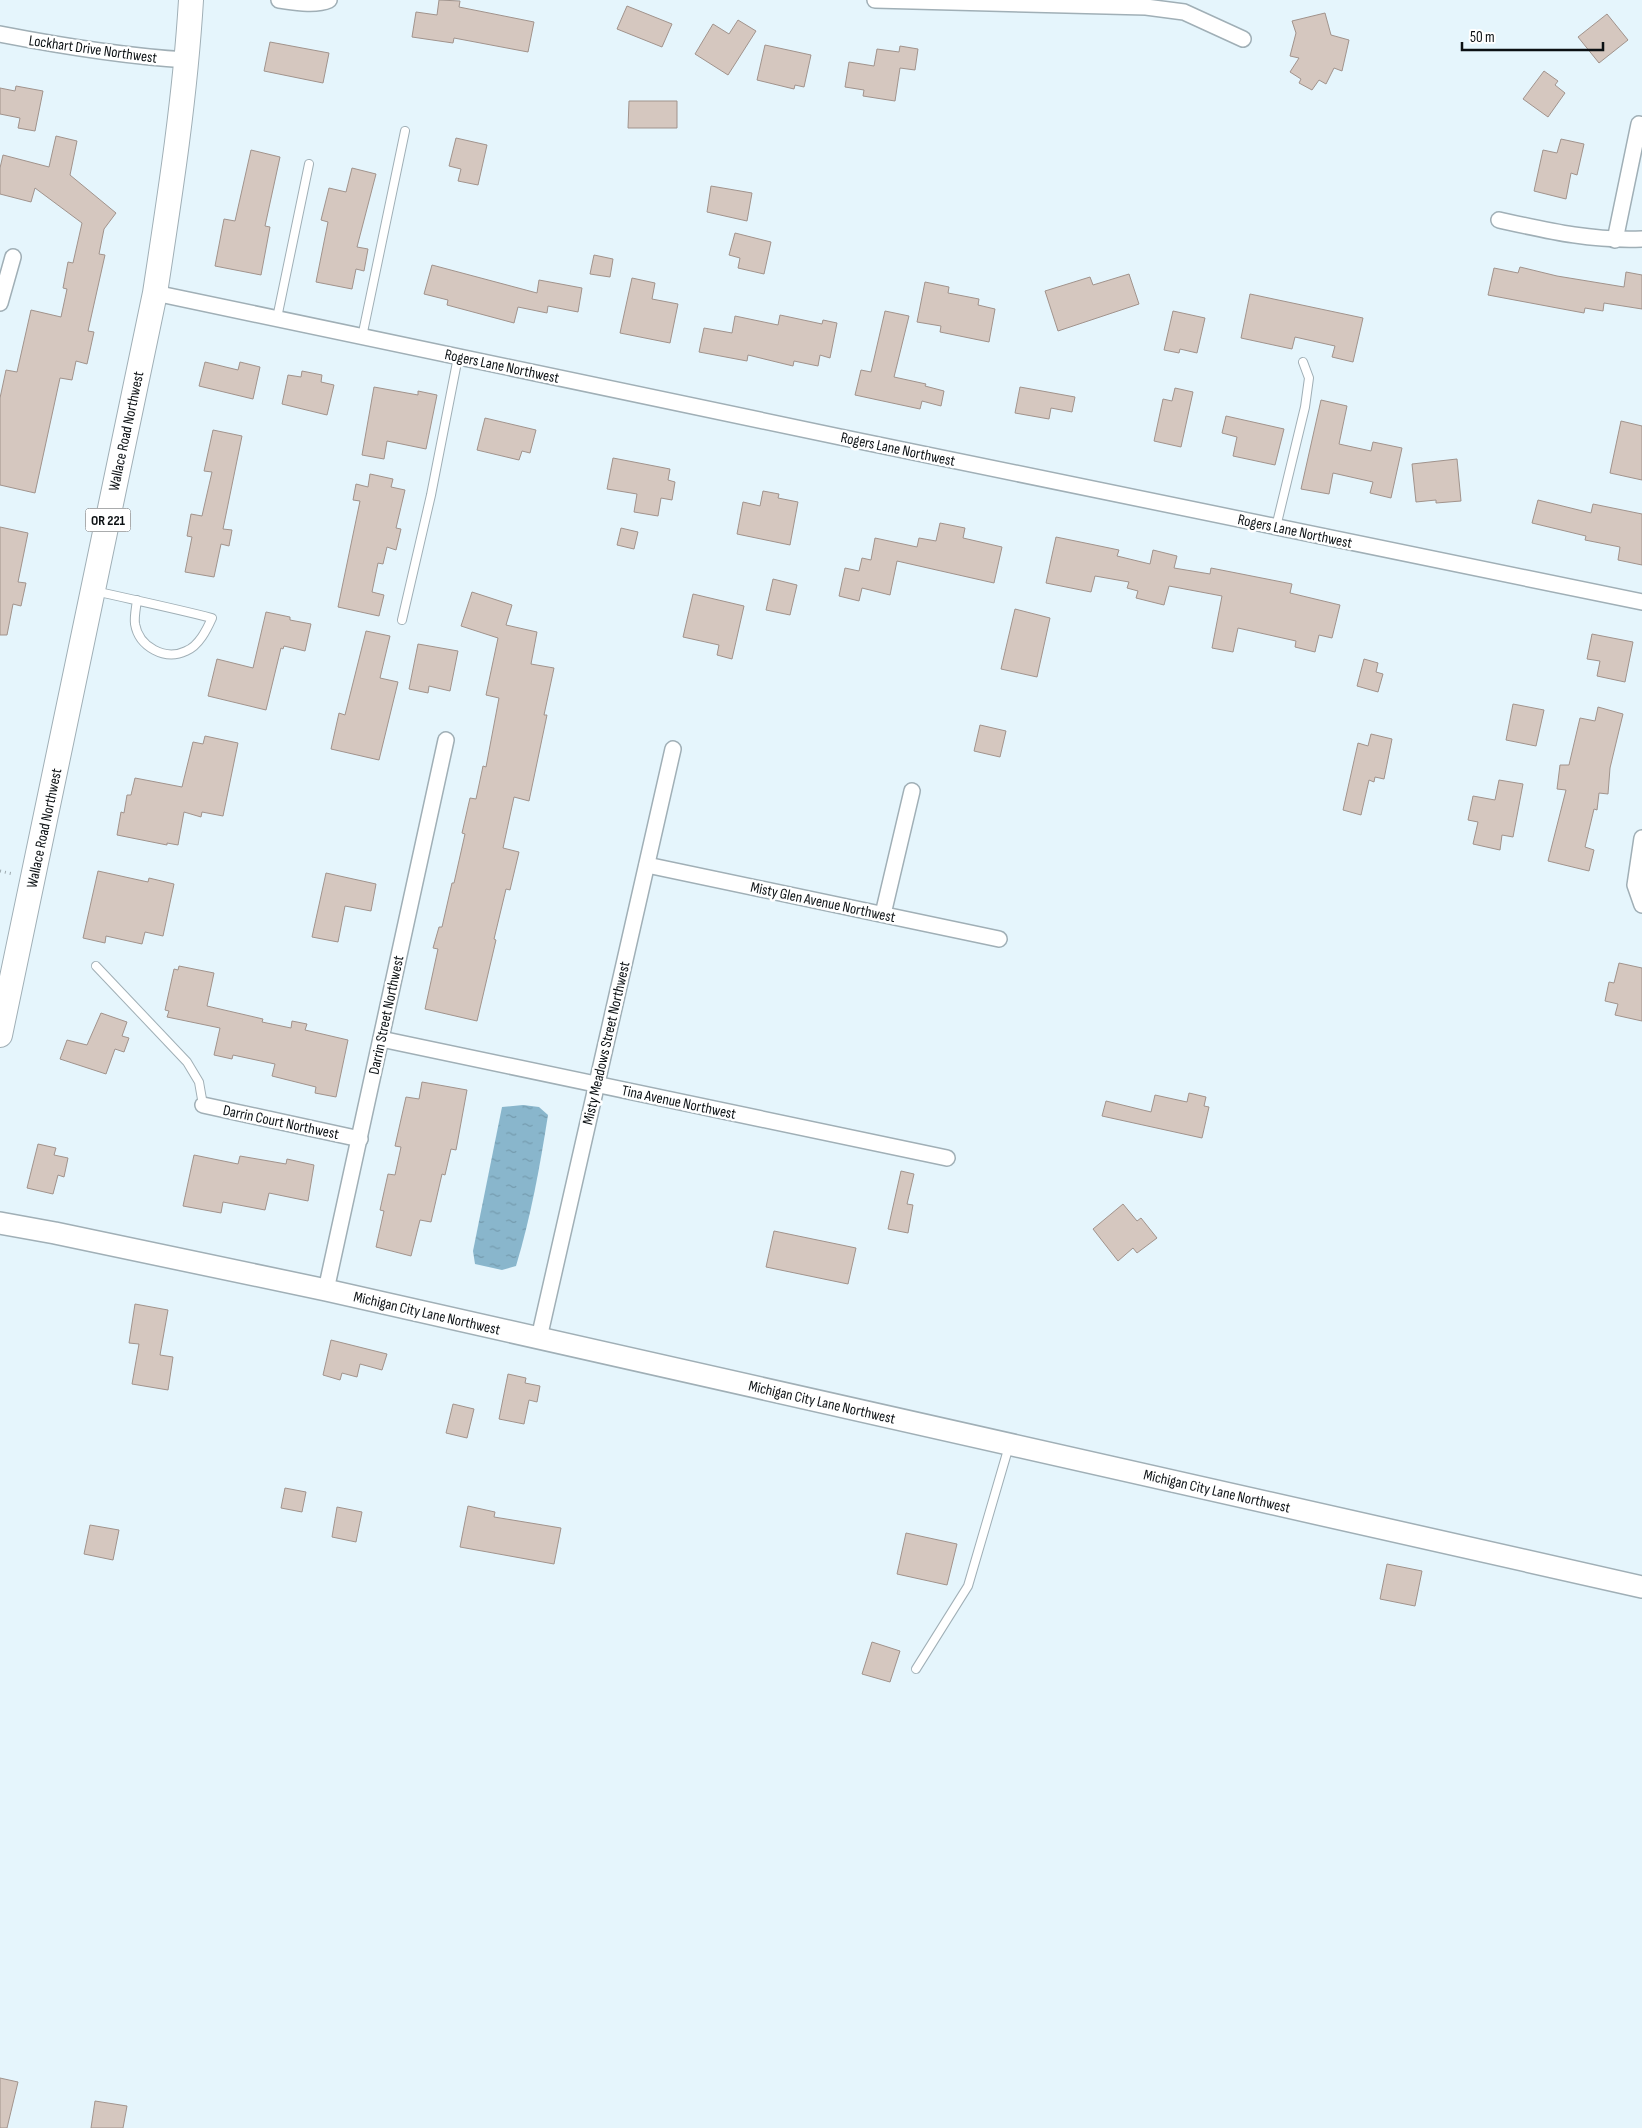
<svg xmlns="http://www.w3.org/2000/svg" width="1642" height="2128" viewBox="0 0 1642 2128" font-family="'Sofia Sans Condensed',sans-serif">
	<defs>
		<pattern id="water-ripples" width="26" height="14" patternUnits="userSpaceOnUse" patternTransform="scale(1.25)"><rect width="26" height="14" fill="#89b6cc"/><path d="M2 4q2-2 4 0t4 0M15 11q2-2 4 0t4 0" fill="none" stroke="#759bae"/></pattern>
	</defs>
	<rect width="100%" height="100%" fill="#e5f5fc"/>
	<path fill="url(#water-ripples)" d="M523,1105L539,1107L548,1115C540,1166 531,1216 516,1266L502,1270L475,1264L473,1251L502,1107Z"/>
	<g fill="#d5c7bf" stroke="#a1938c">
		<path d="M439,0L460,1L459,7L534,22L528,52L454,38L453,43L412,37L416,12L437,15Z"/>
		<path d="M627,6L672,24L662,47L617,29Z"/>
		<path d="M1325,13L1331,35L1349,40L1342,71L1334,68L1326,84L1319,80L1312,90L1299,83L1301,79L1290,72L1299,58L1290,56L1296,33L1292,21Z"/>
		<path d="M1607,14L1628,40L1599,63L1578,37Z"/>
		<path d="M738,20L756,31L728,75L695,54L713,24L729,34Z"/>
		<path d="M270,42L329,53L323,83L264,71Z"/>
		<path d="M765,45L811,55L804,87L795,85L794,89L757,80Z"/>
		<path d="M900,46L918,49L915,70L900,68L895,101L863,96L864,90L845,87L849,62L874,66L877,49L899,52Z"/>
		<path d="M1544,71L1558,81L1555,85L1565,93L1548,117L1523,99Z"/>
		<path d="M16,86L43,91L35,131L18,128L20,118L0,114V88L15,91Z"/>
		<path d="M629,101H677V128H628Z"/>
		<path d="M56,136L77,141L70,175L116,213L104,229L99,254L105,255L88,331L94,332L87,364L76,361L72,380L60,378L35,493L0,485V398L6,370L17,372L31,310L61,317L67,289L63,288L68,262L73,263L82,223L35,188L31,202L0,194V168L3,155L49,167Z"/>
		<path d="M456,138L487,145L478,185L458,181L461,169L449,166Z"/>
		<path d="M1561,139L1584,144L1577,175L1571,173L1566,199L1534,191L1543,150L1557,153Z"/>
		<path d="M251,150L280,157L265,226L270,227L261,275L215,266L224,219L235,221Z"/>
		<path d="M352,168L376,174L357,247L368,249L364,271L356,269L352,289L316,282L328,222L321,220L329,188L346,192Z"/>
		<path d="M711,186L752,193L747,221L707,212Z"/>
		<path d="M735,233L771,242L764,274L738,268L740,258L729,255Z"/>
		<path d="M594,255L613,259L610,277L590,274Z"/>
		<path d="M432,265L537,293L539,280L582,288L578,312L548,306L547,313L518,307L514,323L447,305L448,300L424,294Z"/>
		<path d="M1520,267L1557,276L1624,287L1626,272L1642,275V309L1604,303L1603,311L1585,308L1584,313L1488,295L1494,268L1518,273Z"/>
		<path d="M1129,274L1139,304L1058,331L1045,291L1090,277L1093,285Z"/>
		<path d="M632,278L655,283L652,299L678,304L670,343L620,333Z"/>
		<path d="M925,282L949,287L948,293L979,299L978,305L995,309L989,342L940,332L941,326L917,322Z"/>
		<path d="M1250,294L1363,318L1353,362L1332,357L1335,346L1295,337L1292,349L1241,338Z"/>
		<path d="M885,311L909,316L894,377L926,384L925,386L944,391L941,406L922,401L920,409L855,395L861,370L871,372Z"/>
		<path d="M1173,311L1205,318L1197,353L1180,349L1179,353L1164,350Z"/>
		<path d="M780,315L822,324L823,320L837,323L830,358L820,355L818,366L794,361L793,366L748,355L747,361L699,352L704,328L732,333L735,316L778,325Z"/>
		<path d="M205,362L238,370L240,362L260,367L253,399L199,386Z"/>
		<path d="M302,371L322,375L321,382L334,385L327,415L282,404L288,375L301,377Z"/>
		<path d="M374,387L418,395V391L437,395L426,449L387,441L384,459L362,455Z"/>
		<path d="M1020,387L1075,397L1072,412L1051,408L1049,419L1015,413Z"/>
		<path d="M1175,388L1193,392L1181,447L1154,441L1163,399L1172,401Z"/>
		<path d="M1321,400L1347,406L1339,444L1371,451L1373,442L1402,448L1391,498L1370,493L1373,482L1333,473L1329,494L1301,489Z"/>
		<path d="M1226,416L1284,429L1275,465L1233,456L1237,437L1222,433Z"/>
		<path d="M485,418L536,430L530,453L522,451L519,460L477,450Z"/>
		<path d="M1621,421L1642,426V480L1610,473Z"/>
		<path d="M213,430L242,436L223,529L232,530L229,546L221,544L214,577L185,572L192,537L187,536L191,514L202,516L212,472L204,471Z"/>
		<path d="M613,458L670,469L668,480L675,482L672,500L661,498L658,516L634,512L637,494L607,489Z"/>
		<path d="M1457,459L1461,501L1436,503V500L1416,502L1412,464Z"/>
		<path d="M370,474L393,479L391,487L405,490L396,528L401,529L396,550L387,547L383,564L378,563L372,592L384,595L379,616L338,607L360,501L353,500L356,484L368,487Z"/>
		<path d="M763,491L779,494L778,498L798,502L790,545L737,534L743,502L760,506Z"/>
		<path d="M1538,500L1591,513L1593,504L1642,514V565L1618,560L1620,547L1585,540L1586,536L1532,523Z"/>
		<path d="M940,523L965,528L963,538L1002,547L994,583L897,561L890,595L862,588L859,601L839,596L845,568L859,571L862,558L871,560L875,538L917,547L919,538L936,541Z"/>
		<path d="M0,527L28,533L18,582L26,583L21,606L13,604L7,635H0Z"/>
		<path d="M621,528L638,532L634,549L617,545Z"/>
		<path d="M1056,537L1119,550L1117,556L1150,564L1153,550L1177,556L1174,568L1210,574L1211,568L1292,584L1290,593L1340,605L1332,638L1319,635L1315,652L1295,647L1296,641L1238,628L1233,652L1212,648L1222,596L1169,586L1164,605L1136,598L1138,591L1127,588L1129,582L1095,576L1091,592L1046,583Z"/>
		<path d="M773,579L797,585L790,615L766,610Z"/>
		<path d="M472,592L512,605L506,625L537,632L531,664L554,668L544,715H547L529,801L514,797L503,848L519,852L510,890L506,889L494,939L496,940L477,1021L425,1009L438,949L433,948L439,927H442L452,883H454L465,834L462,833L470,798L476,799L483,766L486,767L499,698L486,695L498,638L461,626Z"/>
		<path d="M693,594L744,606L732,659L717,655L719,645L683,637Z"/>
		<path d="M1015,609L1050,618L1037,677L1001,669Z"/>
		<path d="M266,612L290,617V620L311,624L305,651L284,646L283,649L281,648L266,710L208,696L217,659L253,668Z"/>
		<path d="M366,631L390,636L380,678L398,682L379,760L331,749L339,713L345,715Z"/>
		<path d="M1592,634L1633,642L1625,682L1597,676L1600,661L1587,659Z"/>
		<path d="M418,644L458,651L450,691L429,686L428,693L409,689Z"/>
		<path d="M1364,659L1378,663L1376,672L1383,674L1378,692L1357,686Z"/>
		<path d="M1513,704L1544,710L1536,746L1506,740Z"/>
		<path d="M1598,707L1623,714L1610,768L1608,794L1599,793L1597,810L1594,809L1585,847L1594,850L1589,871L1548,861L1566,790L1557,789L1560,765H1569L1580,718L1595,721Z"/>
		<path d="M980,725L1006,731L1000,757L974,751Z"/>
		<path d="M1371,734L1392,739L1384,779L1375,777L1374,782L1369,780L1361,815L1343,810L1358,743L1368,746Z"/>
		<path d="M205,736L238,743L223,816L202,812L201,817L184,812L178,845L167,843V845L117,835L121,812L124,813L127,795H131L135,778L182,787L193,742L203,744Z"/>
		<path d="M1499,780L1523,784L1513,837L1502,835L1500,850L1473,844L1478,822L1468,820L1473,796L1495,800Z"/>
		<path d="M98,871L148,882L149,878L174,884L163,936L145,932L142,944L106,936L105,943L83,938Z"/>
		<path d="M326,873L376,884L371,911L345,906L338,942L312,937Z"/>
		<path d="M1619,963L1642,968V1021L1615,1015L1618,1004L1605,1001L1609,982L1614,983Z"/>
		<path d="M179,966L214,973L207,1006L263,1019L262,1022L291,1028L292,1021L307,1024L305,1030L348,1040L336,1097L315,1093L316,1087L272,1076L275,1064L233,1055L232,1059L214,1055L220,1028L167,1017L169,1011L165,1010L174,969L178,970Z"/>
		<path d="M101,1013L127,1022L122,1036L129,1038L124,1052L115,1049L106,1074L60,1059L67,1040L87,1045Z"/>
		<path d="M422,1082L467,1090L456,1150L451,1149L445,1175L442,1174L431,1222L420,1220L411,1256L376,1247L384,1211L380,1210L388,1174L395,1175L401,1147L395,1146L406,1097L419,1099Z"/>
		<path d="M1189,1093L1206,1097L1204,1106L1209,1107L1202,1138L1102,1116L1106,1101L1151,1112L1155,1095L1187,1102Z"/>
		<path d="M38,1144L56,1148L54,1155L68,1158L64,1177L58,1175L53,1194L27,1188Z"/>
		<path d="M194,1155L238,1164L240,1156L286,1164L287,1159L314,1165L308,1201L269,1193L265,1210L223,1202L221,1213L183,1206Z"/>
		<path d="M901,1171L914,1174L907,1204L913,1205L908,1233L888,1229Z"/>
		<path d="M1123,1204L1137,1221L1141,1218L1157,1238L1137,1253L1133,1248L1118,1261L1093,1229Z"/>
		<path d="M774,1231L856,1248L848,1284L766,1267Z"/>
		<path d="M135,1304L168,1310L160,1355L173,1357L168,1390L132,1384L139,1344L129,1343Z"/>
		<path d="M331,1340L387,1354L382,1370L360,1364L357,1377L342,1373L340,1380L323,1375Z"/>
		<path d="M508,1374L526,1378L525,1383L540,1386L537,1402L529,1400L524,1424L499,1419Z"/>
		<path d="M453,1404L474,1409L467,1438L446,1433Z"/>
		<path d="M285,1488L306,1492L302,1512L281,1508Z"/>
		<path d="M468,1506L495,1512L494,1517L561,1528L554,1564L460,1547Z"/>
		<path d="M337,1507L362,1512L356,1542L332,1537Z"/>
		<path d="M90,1525L119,1530L113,1560L84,1554Z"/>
		<path d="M906,1533L957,1544L947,1585L897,1574Z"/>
		<path d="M1387,1564L1422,1571L1415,1606L1380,1599Z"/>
		<path d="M872,1642L900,1651L890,1682L862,1674Z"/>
		<path d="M0,2078L18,2082L7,2128H0Z"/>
		<path d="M95,2101L127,2106L123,2128H91Z"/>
	</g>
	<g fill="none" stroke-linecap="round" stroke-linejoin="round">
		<g stroke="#a0afb6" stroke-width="10">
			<g id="lane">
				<path d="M277,318L309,164"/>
				<path d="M362,337L405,131"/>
				<path d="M1276,527L1305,407L1309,378L1303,362"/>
				<path d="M95,591C134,600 173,608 212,618C207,629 199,646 186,651C165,661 139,647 135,624C134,617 136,608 137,600"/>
				<path d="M402,620L431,495L458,357"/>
				<path d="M96,966L187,1062L199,1082L203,1105"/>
				<path d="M916,1669L968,1586L1009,1446"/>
			</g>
		</g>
		<g stroke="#a0afb6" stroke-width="18">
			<g id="street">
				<path d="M279,0C294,2 315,6 329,0"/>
				<path d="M875,0L1146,7L1184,12L1243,39"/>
				<path d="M0,34C62,46 124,56 187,60"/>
				<path d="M1499,220C1549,231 1591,241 1642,239"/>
				<path d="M1615,240L1639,124"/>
				<path d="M155,293L840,437L1642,602"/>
				<path d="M0,303L13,257"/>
				<path d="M1642,838L1635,885L1642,905"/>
				<path d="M647,865L999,939"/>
				<path d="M883,914L912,791"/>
				<path d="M381,1039L947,1158"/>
				<path d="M203,1105L360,1139"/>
				<path d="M326,1290L446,740"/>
				<path d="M539,1338L673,749"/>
			</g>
		</g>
		<g stroke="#a0afb6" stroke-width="24">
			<path id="secondary" d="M0,1223L55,1233L326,1290L1642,1587"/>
		</g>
		<g stroke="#a0afb6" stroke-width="26">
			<path id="primary" d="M0,1035L155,293C170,195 185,99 191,0"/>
		</g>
		<path stroke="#9da9af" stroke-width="3" stroke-dasharray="1 4" stroke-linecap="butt" d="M0,871L13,874"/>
		<use href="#lane" stroke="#fff" stroke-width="8"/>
		<use href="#street" stroke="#fff" stroke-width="15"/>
		<use href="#secondary" stroke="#fff" stroke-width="21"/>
		<use href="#primary" stroke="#fff" stroke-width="24"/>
	</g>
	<g text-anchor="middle" stroke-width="5" stroke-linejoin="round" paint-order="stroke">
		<rect fill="#fff" stroke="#54585a" stroke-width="1" x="85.5" y="508.5" width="45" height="23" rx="4"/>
		<g font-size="14" font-weight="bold" fill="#0b1013">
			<text x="108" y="525">OR 221</text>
		</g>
		<g font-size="15" fill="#0b1013" stroke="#fff">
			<text transform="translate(93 49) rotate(8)" y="5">Lockhart Drive Northwest</text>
			<text transform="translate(502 366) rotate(12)" y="5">Rogers Lane Northwest</text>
			<text transform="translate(126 431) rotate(-78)" y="5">Wallace Road Northwest</text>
			<text transform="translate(898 449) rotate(12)" y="5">Rogers Lane Northwest</text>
			<text transform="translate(1295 531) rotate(12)" y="5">Rogers Lane Northwest</text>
			<text transform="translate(44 828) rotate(-78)" y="5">Wallace Road Northwest</text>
			<text transform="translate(823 902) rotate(12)" y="5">Misty Glen Avenue Northwest</text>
			<text transform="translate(386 1015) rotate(-78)" y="5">Darrin Street Northwest</text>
			<text transform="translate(606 1043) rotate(-77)" y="5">Misty Meadows Street Northwest</text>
			<text transform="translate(679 1102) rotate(12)" y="5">Tina Avenue Northwest</text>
			<text transform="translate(281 1122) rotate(12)" y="5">Darrin Court Northwest</text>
			<text transform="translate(427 1313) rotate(13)" y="5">Michigan City Lane Northwest</text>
			<text transform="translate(822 1402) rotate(13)" y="5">Michigan City Lane Northwest</text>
			<text transform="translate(1217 1491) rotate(13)" y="5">Michigan City Lane Northwest</text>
		</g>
	</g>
	<path d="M1462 42v8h141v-8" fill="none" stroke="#0b1013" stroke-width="2.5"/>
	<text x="1470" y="42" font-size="15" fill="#0b1013" stroke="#ffffff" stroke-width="4" paint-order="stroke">50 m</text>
</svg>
